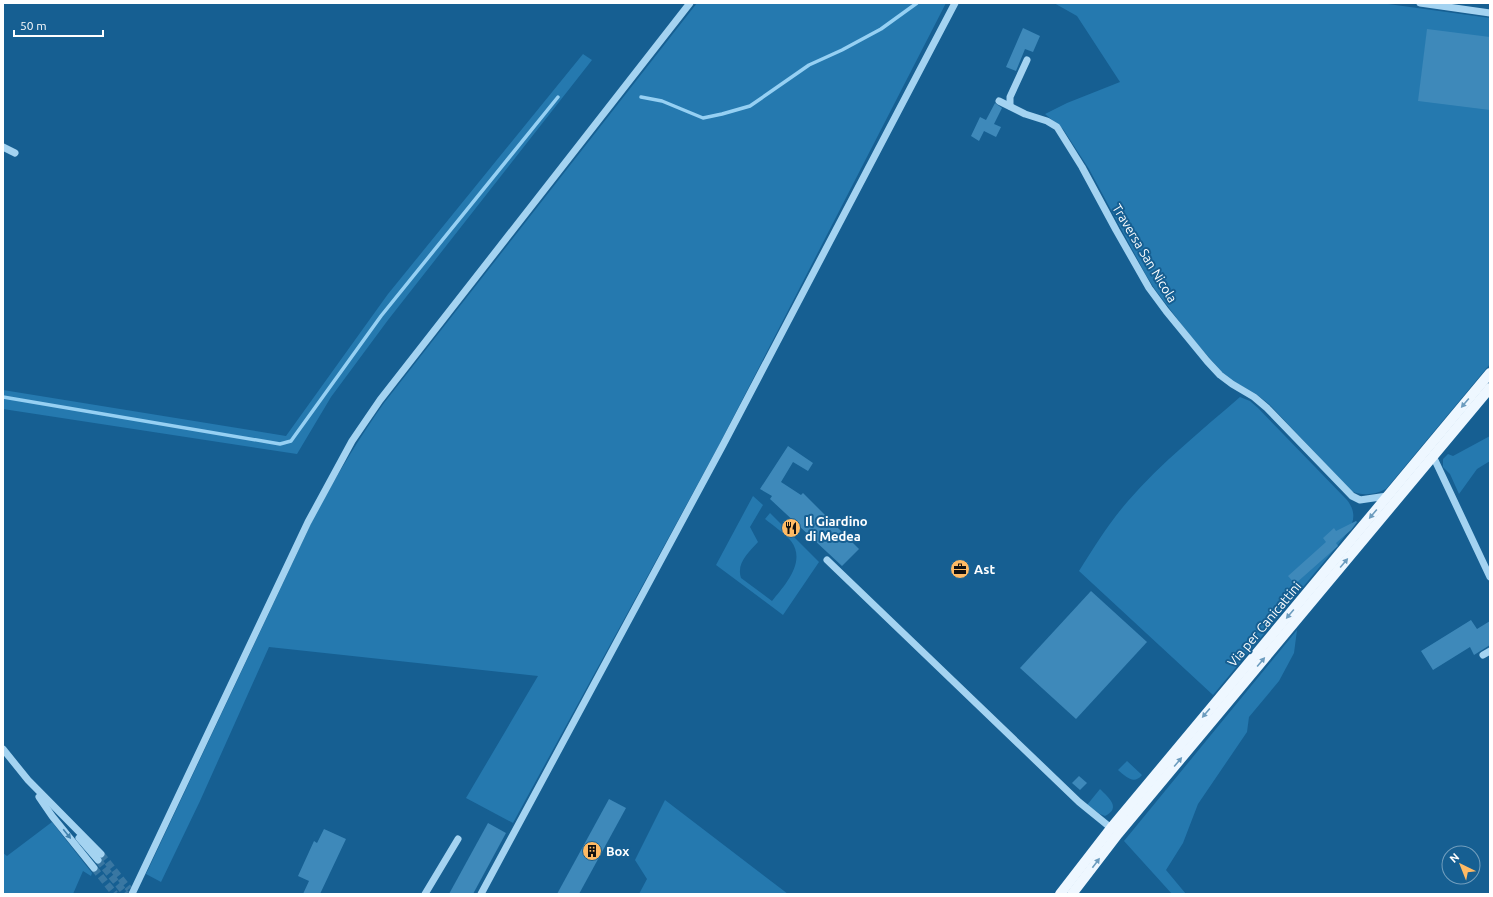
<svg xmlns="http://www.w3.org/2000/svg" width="1493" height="897" viewBox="0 0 1493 897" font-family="Ubuntu,sans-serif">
	<rect width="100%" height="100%" fill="#165f92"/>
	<g fill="#2579af">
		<path d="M697,3H946L719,445L513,823L466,798L538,676L269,647L200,801L161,882L146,874L316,513C337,475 359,438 384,403Z"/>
		<path d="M1054,3H1381L1490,18V364L1386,489C1374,495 1363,496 1351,491L1269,404L1256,394L1229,379L1221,371L1191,337L1154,288L1146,275L1089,169L1063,129L1045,114L1067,103L1120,82L1077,16Z"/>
		<path d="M583,54L592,60L388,320L331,397L297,454L3,409V390L286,436L388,294Z"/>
		<path d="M1240,397L1250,401L1258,408L1347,500C1361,518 1349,530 1338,545L1213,695L1079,571C1094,547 1109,523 1128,501C1161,463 1202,430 1240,397Z"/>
		<path d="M1490,436V461L1477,469L1459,494L1450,474L1443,467V459L1448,454L1453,456Z"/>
		<path d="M753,496L763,505L750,527L758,542C749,552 736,563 741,578L772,601C784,586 807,562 791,541C784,533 774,526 765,519L770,513L819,562L783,615L716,565Z"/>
		<path d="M1297,630L1294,653L1279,681L1249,717L1247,732L1198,804L1183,843L1166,870L1186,894H1172L1124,841Z"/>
		<path d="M1127,761L1142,775C1134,785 1126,777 1118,770Z"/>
		<path d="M1100,789C1108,797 1122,808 1105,816L1100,814L1087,805Z"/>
		<path d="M665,800L788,894H639L647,879L635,860Z"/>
		<path d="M52,822L92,873L91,876L83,871L73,894H3V853L7,856Z"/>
	</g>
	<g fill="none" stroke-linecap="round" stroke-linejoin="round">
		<g stroke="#96d0f3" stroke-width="3.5">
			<path d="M641,97L662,101L703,118L722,114L750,106L809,65L842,50L881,29L917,3"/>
			<path d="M3,397L280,444L291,441L381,316L558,97"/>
		</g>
	</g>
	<g fill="#3e89ba">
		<path d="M1023,28L1040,36L1033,52L1025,49L1016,71L1006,67Z"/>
		<path d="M1427,29L1490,37V110L1418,101Z"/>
		<path d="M995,103L1002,108L994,124L1001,127L996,137L984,131L979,141L971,136L980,117L986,120Z"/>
		<path d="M788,446L813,463L808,471L793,462L781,482L801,495L803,493L859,549L842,566L770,499L772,496L760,489Z"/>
		<path d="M1356,521L1357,522L1351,530L1336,543L1338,546L1295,584L1288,576L1326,542L1323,538L1334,528L1336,531Z"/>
		<path d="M1091,591L1147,642L1076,719L1020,668Z"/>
		<path d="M1471,620L1477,629L1490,621V645L1474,655L1470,647L1433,670L1421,651Z"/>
		<path d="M1079,776L1087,783L1080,790L1072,783Z"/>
		<path d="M609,799L626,808L579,894H557Z"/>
		<path d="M488,823L506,833L473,894H449Z"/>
		<path d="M324,829L346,839L320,894H303L309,881L298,876L314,841L317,843Z"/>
	</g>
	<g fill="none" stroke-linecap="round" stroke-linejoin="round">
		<g stroke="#3977a2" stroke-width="7" stroke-dasharray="7 3.5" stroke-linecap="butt">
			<path d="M101,854L129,889"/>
			<path d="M98,860L126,894"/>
			<path d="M94,868L115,894"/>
		</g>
		<g stroke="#a4d3f1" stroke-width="7">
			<path d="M1420,3L1490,13"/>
			<path d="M999,101L1025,114L1047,121L1057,127L1082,167L1116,230L1149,288L1166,311L1207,361L1220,375L1232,384L1254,397L1267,408L1352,496L1360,500L1387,496"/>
			<path d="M1010,106V97L1027,60"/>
			<path d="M3,147L15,153"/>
			<path d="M1433,456L1490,577"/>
			<path d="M827,560L1079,802L1111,828"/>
			<path d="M1483,655L1490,651"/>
			<path d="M3,749L28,780L101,854"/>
			<path d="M39,797L52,816L94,868"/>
			<path d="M79,838L98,860"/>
			<path d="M132,894L308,522L352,441L380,400L690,3"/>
			<path d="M425,894L458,839"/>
			<path d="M481,894L723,445L955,3"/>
		</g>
		<g stroke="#eef7ff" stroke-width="10">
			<path d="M1060,894L1111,828L1490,373"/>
			<path d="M1072,894L1118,834L1490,388"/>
		</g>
	</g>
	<defs><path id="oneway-solid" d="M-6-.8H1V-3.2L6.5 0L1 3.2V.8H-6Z"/></defs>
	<g fill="#6c9cbe">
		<use href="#oneway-solid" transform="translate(1465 403) rotate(130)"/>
		<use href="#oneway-solid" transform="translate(1373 514) rotate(130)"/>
		<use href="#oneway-solid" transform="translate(1344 563) rotate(-50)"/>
		<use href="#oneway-solid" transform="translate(1290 614) rotate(130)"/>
		<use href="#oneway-solid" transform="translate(1261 662) rotate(-50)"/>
		<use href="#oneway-solid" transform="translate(1206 713) rotate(130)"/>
		<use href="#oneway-solid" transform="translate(1178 762) rotate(-50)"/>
		<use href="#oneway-solid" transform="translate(1096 863) rotate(-53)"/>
	</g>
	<use fill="#4182ae" href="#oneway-solid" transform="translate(67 834) rotate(51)"/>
	<defs>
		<g id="restaurant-disc" transform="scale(1)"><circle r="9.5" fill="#ffba64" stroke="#165f92"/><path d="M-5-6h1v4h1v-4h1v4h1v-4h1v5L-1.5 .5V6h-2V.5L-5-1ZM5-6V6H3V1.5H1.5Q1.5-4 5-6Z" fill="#111"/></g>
		<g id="office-disc" transform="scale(1)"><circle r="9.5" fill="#ffba64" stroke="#165f92"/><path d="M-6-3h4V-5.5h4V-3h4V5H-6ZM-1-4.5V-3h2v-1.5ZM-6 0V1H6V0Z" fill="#111"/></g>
		<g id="building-disc" transform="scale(1)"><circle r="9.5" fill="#ffba64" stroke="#165f92"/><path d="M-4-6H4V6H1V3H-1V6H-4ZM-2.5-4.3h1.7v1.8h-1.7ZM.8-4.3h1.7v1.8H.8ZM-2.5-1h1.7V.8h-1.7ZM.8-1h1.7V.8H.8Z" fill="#111"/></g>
	</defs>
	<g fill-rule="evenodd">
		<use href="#restaurant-disc" x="791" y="528"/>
		<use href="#office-disc" x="960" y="569"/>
		<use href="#building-disc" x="592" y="851"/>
	</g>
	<g text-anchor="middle" stroke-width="4" stroke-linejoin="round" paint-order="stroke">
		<g font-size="13" fill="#fff" stroke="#165f92">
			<text transform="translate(1145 253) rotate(59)" y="5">Traversa San Nicola</text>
			<text transform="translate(1264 624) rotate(-50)" y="5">Via per Canicattini</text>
		</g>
		<g font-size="13" font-weight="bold" fill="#fff" stroke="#165f92" text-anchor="start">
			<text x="805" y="526">Il Giardino<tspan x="805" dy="15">di Medea</tspan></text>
			<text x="974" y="574">Ast</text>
			<text x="606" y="856">Box</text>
		</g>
	</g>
	<rect width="1493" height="897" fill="none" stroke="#ffffff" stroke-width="8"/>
	<g transform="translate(1461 865) rotate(317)"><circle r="19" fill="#165f92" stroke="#739fbe"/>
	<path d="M0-3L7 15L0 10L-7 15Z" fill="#ffba64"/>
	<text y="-6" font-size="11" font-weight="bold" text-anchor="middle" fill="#ffffff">N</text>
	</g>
	<path d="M14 30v6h89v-6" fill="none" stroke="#ffffff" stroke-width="2"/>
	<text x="20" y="30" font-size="12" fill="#ffffff" stroke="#165f92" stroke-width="3" paint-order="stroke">50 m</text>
</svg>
